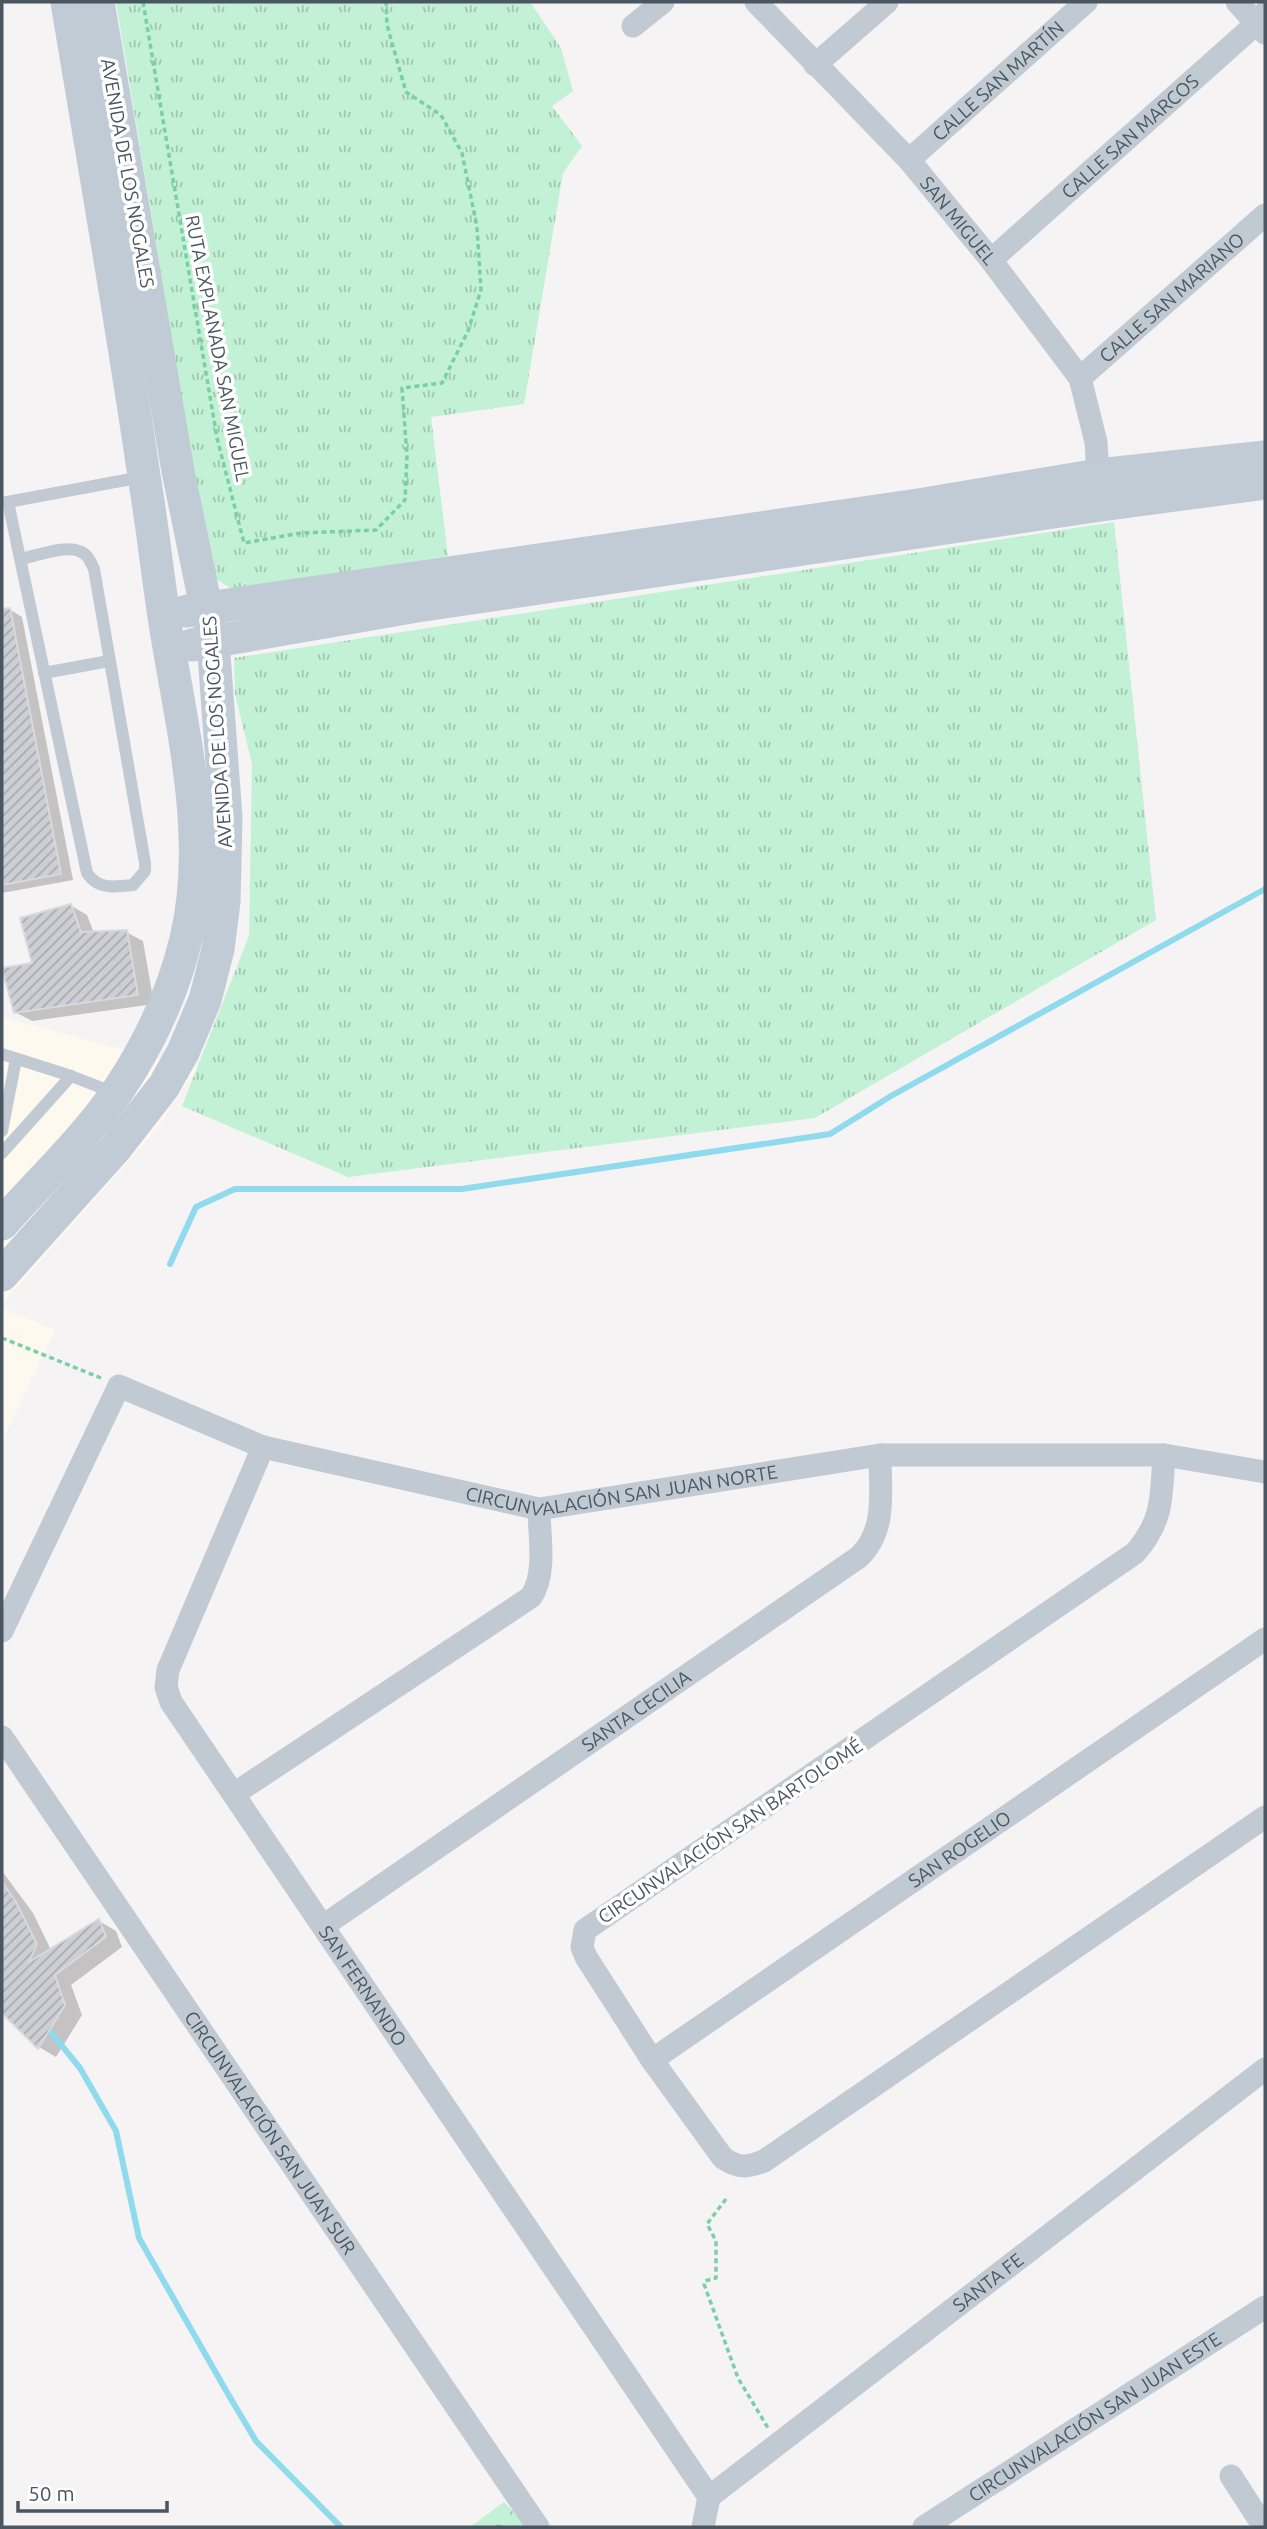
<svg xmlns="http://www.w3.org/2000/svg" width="1267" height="2529" viewBox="0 0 1267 2529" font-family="Ubuntu,sans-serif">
	<defs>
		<pattern id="grass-tufts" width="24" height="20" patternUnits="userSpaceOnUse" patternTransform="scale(1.75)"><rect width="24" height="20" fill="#c3f1d5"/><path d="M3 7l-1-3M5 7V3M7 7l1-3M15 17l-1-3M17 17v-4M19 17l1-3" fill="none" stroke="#a0c6b0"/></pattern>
		<pattern id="park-crowns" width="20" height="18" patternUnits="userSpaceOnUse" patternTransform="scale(1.75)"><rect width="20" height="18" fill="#c3f1d5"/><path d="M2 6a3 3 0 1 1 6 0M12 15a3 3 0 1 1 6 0" fill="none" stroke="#a0c6b0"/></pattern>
		<pattern id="building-hatch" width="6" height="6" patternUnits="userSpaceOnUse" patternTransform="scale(1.75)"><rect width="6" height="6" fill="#cdcfd5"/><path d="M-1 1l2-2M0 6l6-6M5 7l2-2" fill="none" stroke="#a8abb0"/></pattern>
	</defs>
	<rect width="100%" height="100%" fill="#f5f3f3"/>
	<g fill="#fdf9ef">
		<path d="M2,1017L117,1048L198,1067L157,1129L2,1304Z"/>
		<path d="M2,1308L55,1330L2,1442Z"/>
	</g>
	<g fill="url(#grass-tufts)">
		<path d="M116,2H530L561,48L573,91L552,106L582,146L563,173L524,404L431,417L448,556L233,590L216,579L203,527Z"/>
		<path d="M1114,522L1156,920L815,1118L348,1177L182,1106L249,936L252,764L235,694L234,658Z"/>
	</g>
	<path fill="url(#park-crowns)" d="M504,2502L528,2527H470Z"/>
	<g fill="#0003">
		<path d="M9,609L22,617L73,880L2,893V611Z"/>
		<path d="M70,905L87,915L94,933L126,932L143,941L154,1004L32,1021L15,1012L2,970L34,964Z"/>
		<path d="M2,1871L33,1913L51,1950L99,1921L116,1931L122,1947L71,1985L82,2015L56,2057L39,2047L2,2009Z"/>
	</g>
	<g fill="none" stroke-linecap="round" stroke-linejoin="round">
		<g stroke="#90daee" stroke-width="6">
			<path d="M170,1264L196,1207L235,1189H462L830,1134L891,1096L1265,889"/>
			<path d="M45,2025L80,2068L116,2131L139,2238L228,2394L256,2441L341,2527"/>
		</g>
	</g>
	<g fill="url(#building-hatch)" stroke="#d7d9de" stroke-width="2">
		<path d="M10,608L61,874L2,885V609Z"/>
		<path d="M71,904L81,932L127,930L138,995L14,1013L2,968L32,963L20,918Z"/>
		<path d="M2,1882L16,1902L37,1944L29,1962L99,1919L106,1937L55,1975L65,2005L38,2049L2,2013Z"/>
	</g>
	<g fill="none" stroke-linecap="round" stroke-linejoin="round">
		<g stroke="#7ad0a6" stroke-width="3.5" stroke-dasharray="5 3.5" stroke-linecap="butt">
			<path d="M143,2L217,438L244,543L301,533L376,530L405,500L407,456L402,388L442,383L468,331L481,290L477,227L462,153L441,115L406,92L387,25L386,2"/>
			<path d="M2,1338L101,1378"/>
			<path d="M726,2199L707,2224L716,2241V2278L705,2281L704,2284L738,2378L768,2428"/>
		</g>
		<g stroke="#c1cad2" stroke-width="12">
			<path d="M8,502C34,626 61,749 87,873C98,890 115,887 133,885L145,871V863L94,569C90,561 88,554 79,551C63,545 37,556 20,559"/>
			<path d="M2,503L142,477"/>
			<path d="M44,673L109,661"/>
			<path d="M2,1054L71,1076"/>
			<path d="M2,1131L16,1059"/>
			<path d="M2,1153L71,1076L115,1093"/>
		</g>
		<g stroke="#c1cad2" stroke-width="23">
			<path id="s1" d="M756,2L909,160L991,260L1080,378L1096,442L1099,488"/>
			<path d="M1237,2L1265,33"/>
			<path d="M633,26L663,2"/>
			<path d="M815,65L887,2"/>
			<path id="s2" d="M909,160L1086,2"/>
			<path id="s3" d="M991,260L1257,23L1265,13"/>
			<path id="s4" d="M1080,378L1265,215"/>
			<path id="s5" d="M263,1447L168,1670L166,1687L171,1702L709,2497"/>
			<path d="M1164,1455C1161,1496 1164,1520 1135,1553L585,1930L582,1947L586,1957L652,2060L723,2158C738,2168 747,2168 764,2161L1265,1817"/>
			<path id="s6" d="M2,1631L119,1386L263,1447L539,1509L880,1455H1164L1265,1472"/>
			<path id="s7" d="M2,1737L538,2527"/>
			<path d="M234,1794L531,1597C547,1573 539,1536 539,1509"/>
			<path id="s8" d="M323,1926L859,1557C887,1530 880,1492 880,1455"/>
			<path id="s9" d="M652,2060L1265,1639"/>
			<path d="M1231,2476L1264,2527"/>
			<path id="s10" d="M709,2497L1265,2069"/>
			<path d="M703,2527L709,2497"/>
			<path id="s11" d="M924,2527L1265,2307"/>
		</g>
		<g stroke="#c1cbd6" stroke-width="33">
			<path d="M187,611L918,505L1098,475L1265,457"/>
			<path d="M192,645L417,606L1101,505L1265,483"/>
			<path d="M2,1224C40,1181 84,1140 117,1092C148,1046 173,993 186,939C211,835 180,721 164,617C157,570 152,523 144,476C121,318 93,160 67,2"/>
			<path d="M2,1275L115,1149L164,1086L183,1052L205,1000L218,949L224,902L226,817L213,641L178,471L98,2"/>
		</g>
	</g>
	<g text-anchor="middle" stroke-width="7" stroke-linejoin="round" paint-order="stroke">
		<g font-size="19" fill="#4a5661" stroke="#fff">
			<text dy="7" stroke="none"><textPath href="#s2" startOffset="119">CALLE SAN MARTÍN</textPath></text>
			<text dy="7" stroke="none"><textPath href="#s3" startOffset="186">CALLE SAN MARCOS</textPath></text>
			<text transform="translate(128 173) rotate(80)" y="7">AVENIDA DE LOS NOGALES</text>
			<text dy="7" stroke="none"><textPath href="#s1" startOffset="298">SAN MIGUEL</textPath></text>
			<text dy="7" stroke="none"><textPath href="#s4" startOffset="122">CALLE SAN MARIANO</textPath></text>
			<text transform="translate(218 348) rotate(79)" y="7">RUTA EXPLANADA SAN MIGUEL</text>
			<text transform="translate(217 732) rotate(-94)" y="7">AVENIDA DE LOS NOGALES</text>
			<text dy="7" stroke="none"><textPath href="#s6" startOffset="794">CIRCUNVALACIÓN SAN JUAN NORTE</textPath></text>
			<text dy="7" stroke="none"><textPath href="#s8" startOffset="380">SANTA CECILIA</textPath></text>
			<text transform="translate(730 1831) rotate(-34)" y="7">CIRCUNVALACIÓN SAN BARTOLOMÉ</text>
			<text dy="7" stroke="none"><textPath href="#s9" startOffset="373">SAN ROGELIO</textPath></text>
			<text dy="7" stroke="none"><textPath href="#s5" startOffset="618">SAN FERNANDO</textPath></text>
			<text dy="7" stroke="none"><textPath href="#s7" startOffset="478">CIRCUNVALACIÓN SAN JUAN SUR</textPath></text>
			<text dy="7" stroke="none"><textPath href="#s10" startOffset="352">SANTA FE</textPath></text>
			<text dy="7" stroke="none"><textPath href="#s11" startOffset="203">CIRCUNVALACIÓN SAN JUAN ESTE</textPath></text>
		</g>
	</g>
	<rect width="1267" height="2529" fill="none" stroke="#4a5661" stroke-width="7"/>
	<path d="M18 2501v10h149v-10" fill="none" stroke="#4a5661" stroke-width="3.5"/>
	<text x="28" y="2501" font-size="21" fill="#4a5661" stroke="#ffffff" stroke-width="5" paint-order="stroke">50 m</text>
</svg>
